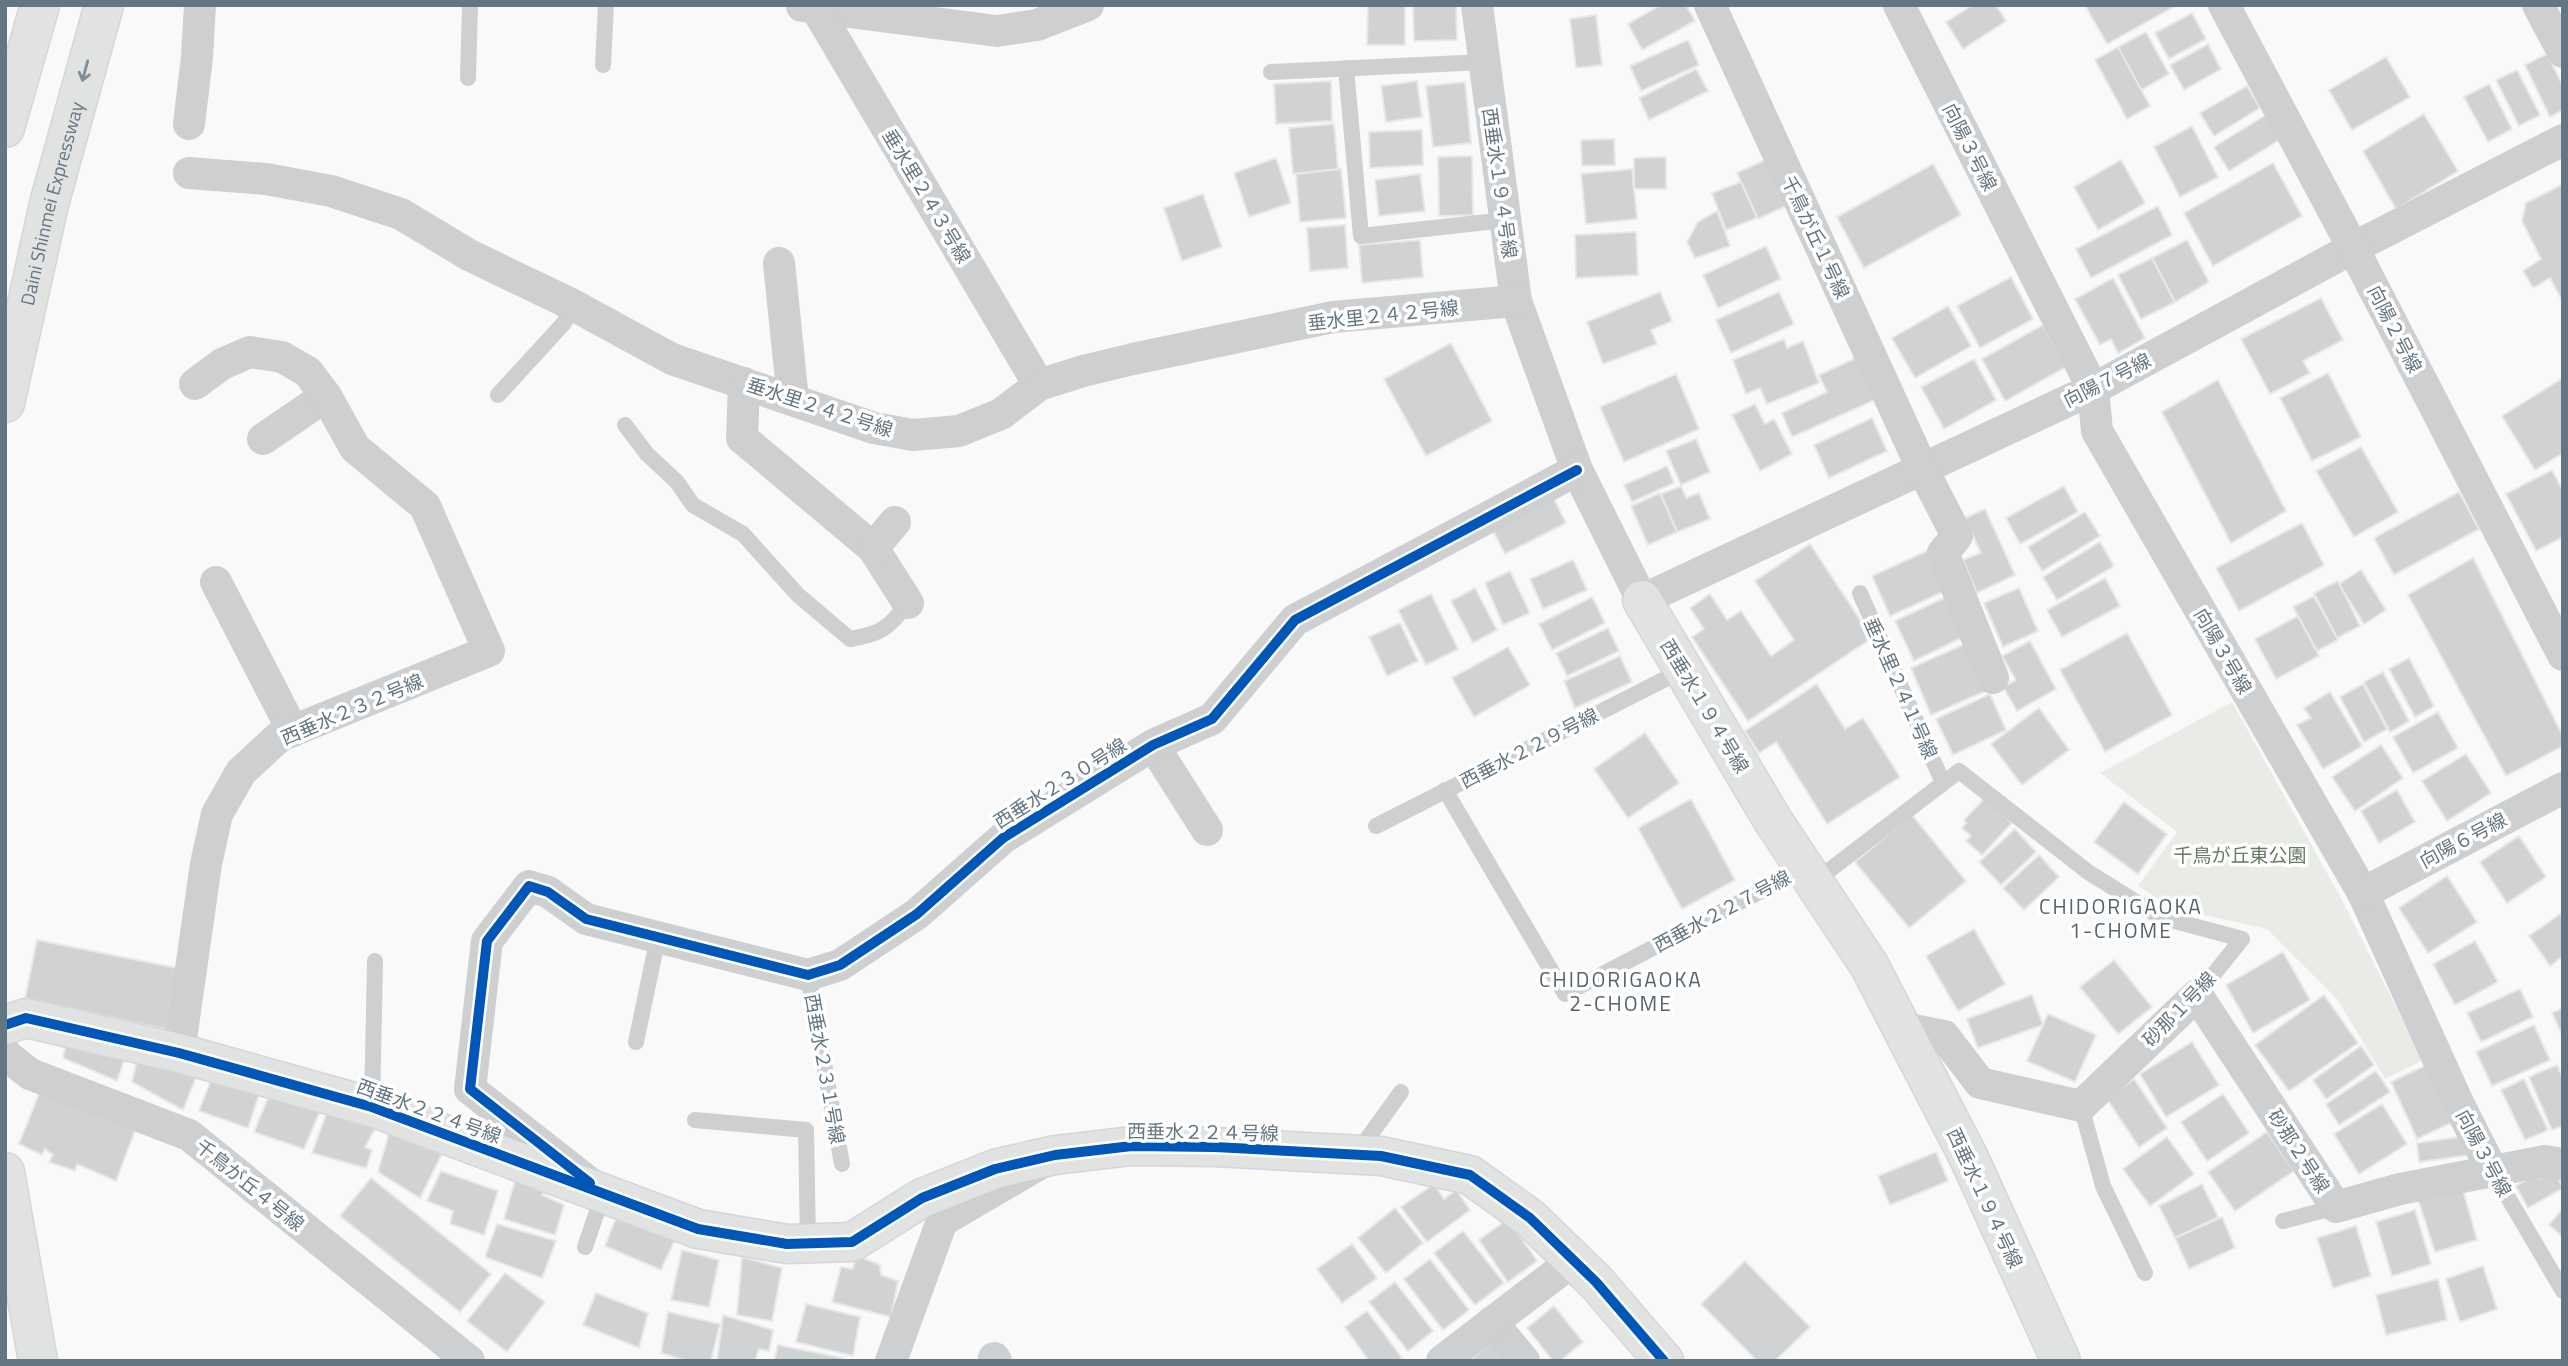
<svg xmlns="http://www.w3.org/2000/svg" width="2568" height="1366" viewBox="0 0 2568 1366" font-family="'Titillium Web','Noto Sans JP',sans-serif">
	<rect width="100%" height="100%" fill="#f9f9f9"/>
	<path fill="#e8ebe6" d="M2232,702L2342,900L2423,1060L2385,1079L2338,1000L2267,929L2172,908L2138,886L2177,832L2100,773Z"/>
	<g fill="#d0d2d3" stroke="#e8e8e8" stroke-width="2">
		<path d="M1368,5H1405V45H1367Z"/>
		<path d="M1413,5H1456L1457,40L1414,41Z"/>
		<path d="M1661,5H1686L1695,21L1642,50L1628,24Z"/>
		<path d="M1973,5H1996L2006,21L1963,49L1946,22Z"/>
		<path d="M2089,5H2177L2107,44L2086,7Z"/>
		<path d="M2192,13L2206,39L2169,59L2155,33Z"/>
		<path d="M1596,15L1602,65L1576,68L1570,19Z"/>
		<path d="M2146,32L2169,74L2141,90L2118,47Z"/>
		<path d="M1688,40L1699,65L1641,91L1630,66Z"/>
		<path d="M2208,44L2221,69L2184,90L2170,65Z"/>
		<path d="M2118,47L2150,106L2127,119L2095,60Z"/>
		<path d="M2547,54L2563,86V110L2550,117L2525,65Z"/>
		<path d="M2386,57L2410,97L2352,130L2329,90Z"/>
		<path d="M1696,69L1708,91L1649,120L1639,98Z"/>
		<path d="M2517,70L2540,115L2519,126L2496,80Z"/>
		<path d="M1331,81L1332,121L1276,124L1274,84Z"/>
		<path d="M1417,81L1422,117L1386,122L1381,86Z"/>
		<path d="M1465,82L1471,143L1433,147L1426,86Z"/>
		<path d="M2489,84L2512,129L2488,142L2464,97Z"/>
		<path d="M2247,86L2260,108L2214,136L2200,113Z"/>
		<path d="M2424,114L2458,171L2396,209L2363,151Z"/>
		<path d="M2266,115L2281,139L2229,171L2214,147Z"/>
		<path d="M1334,124L1338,169L1293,174L1289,128Z"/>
		<path d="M2192,126L2218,177L2180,197L2154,147Z"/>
		<path d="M1422,130L1423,165L1370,168L1369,132Z"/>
		<path d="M1614,139L1615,165L1582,166L1581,140Z"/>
		<path d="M1472,156L1473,215L1439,216L1438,157Z"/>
		<path d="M1666,157V189H1634V158Z"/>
		<path d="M1276,158L1291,203L1249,217L1234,173Z"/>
		<path d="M1769,158L1790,204L1758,219L1737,173Z"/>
		<path d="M2121,160L2145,203L2098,230L2074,187Z"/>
		<path d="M2273,163L2302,216L2213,266L2184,213Z"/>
		<path d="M1933,164L1961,215L1864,268L1837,217Z"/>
		<path d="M1341,169L1346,218L1300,222L1296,174Z"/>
		<path d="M1632,169L1637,219L1586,224L1581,174Z"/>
		<path d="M1420,174L1425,211L1379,216L1375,180Z"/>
		<path d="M1741,182L1757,218L1726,230L1712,193Z"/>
		<path d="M2563,184V302L2550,278L2533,288L2523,271L2541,259L2522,221L2526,203Z"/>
		<path d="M1203,194L1222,247L1182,261L1164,208Z"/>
		<path d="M2158,206L2172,235L2091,278L2076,249Z"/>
		<path d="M1717,211L1730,246L1695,258L1687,242L1698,222Z"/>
		<path d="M1345,225L1348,268L1310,271L1307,228Z"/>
		<path d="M1636,232L1638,275L1576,278L1575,235Z"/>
		<path d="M1420,240L1423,277L1362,283L1359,245Z"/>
		<path d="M2187,240L2209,282L2175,302L2152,258Z"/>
		<path d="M1766,246L1781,279L1718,308L1703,275Z"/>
		<path d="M2152,258L2175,302L2141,319L2118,275Z"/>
		<path d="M2011,277L2033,319L1980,348L1957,306Z"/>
		<path d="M2113,278L2145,338L2118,353L2111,339L2100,345L2075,299Z"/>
		<path d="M1660,292L1672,321L1651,330L1657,344L1603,364L1587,322Z"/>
		<path d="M1779,292L1794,324L1731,353L1716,320Z"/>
		<path d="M2321,298L2343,340L2303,361L2310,373L2270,394L2241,339Z"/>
		<path d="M1948,306L1971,346L1915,378L1892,338Z"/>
		<path d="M2043,325L2066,367L2005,401L1982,359Z"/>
		<path d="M1784,339L1787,348L1803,341L1819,383L1767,404L1760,388L1746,394L1733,360Z"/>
		<path d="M1451,343L1492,421L1426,456L1384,379Z"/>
		<path d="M1858,357L1877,399L1792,437L1782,413L1827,392L1819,375Z"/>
		<path d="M1974,359L1996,400L1944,429L1921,387Z"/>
		<path d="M2328,373L2361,437L2312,461L2280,398Z"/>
		<path d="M1676,374L1699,429L1624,462L1600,407Z"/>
		<path d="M2563,378V453L2535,470L2502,416Z"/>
		<path d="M2218,380L2286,511L2231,543L2162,412Z"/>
		<path d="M1755,404L1765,424L1774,419L1792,454L1760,471L1732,415Z"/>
		<path d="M1872,418L1887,451L1829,478L1814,445Z"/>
		<path d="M1696,439L1710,472L1681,485L1666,451Z"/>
		<path d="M2361,447L2398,512L2354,537L2316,471Z"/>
		<path d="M1667,466L1674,483L1632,502L1624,485Z"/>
		<path d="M2552,470L2563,491V537L2536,551L2506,494Z"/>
		<path d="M1681,486L1686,498L1699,493L1710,519L1677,532L1661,494Z"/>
		<path d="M2064,486L2078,512L2020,544L2006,518Z"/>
		<path d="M2459,492L2479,529L2394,575L2374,538Z"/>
		<path d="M1660,493L1677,532L1648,545L1631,506Z"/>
		<path d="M1552,495L1566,523L1505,554L1491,527Z"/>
		<path d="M1985,509L2015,575L1977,593L1963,560L1981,553L1965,518Z"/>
		<path d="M2085,512L2100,536L2042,571L2028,547Z"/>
		<path d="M2302,523L2324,565L2239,611L2216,568Z"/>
		<path d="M2100,542L2114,566L2057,600L2043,577Z"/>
		<path d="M1810,544L1872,638L1748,721L1692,637L1704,629L1690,608L1710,594L1727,620L1741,611L1771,656L1794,640L1755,581Z"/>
		<path d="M1929,550L1947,590L1890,616L1872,576Z"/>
		<path d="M2473,558L2563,736V746L2506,776L2408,595Z"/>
		<path d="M1573,560L1587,590L1543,609L1530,579Z"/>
		<path d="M2361,570L2386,610L2364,624L2339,584Z"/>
		<path d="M1510,571L1530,613L1503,625L1485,583Z"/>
		<path d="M2105,578L2120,606L2062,637L2047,610Z"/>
		<path d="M2338,581L2360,626L2337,638L2314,593Z"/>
		<path d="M1475,588L1497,630L1473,643L1451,601Z"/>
		<path d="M2019,588L2038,631L2003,647L1984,603Z"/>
		<path d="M1431,594L1458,649L1426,665L1398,610Z"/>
		<path d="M1948,596L1967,635L1914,661L1895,621Z"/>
		<path d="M2314,596L2338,640L2317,651L2293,607Z"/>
		<path d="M1592,597L1605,623L1552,650L1539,624Z"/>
		<path d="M2298,616L2319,656L2276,679L2255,639Z"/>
		<path d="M1400,623L1418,661L1387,676L1369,637Z"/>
		<path d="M1608,628L1619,651L1567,676L1556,653Z"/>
		<path d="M2127,633L2172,715L2105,752L2060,670Z"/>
		<path d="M2030,641L2056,689L2017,711L2003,687L2016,680L2002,656Z"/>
		<path d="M1967,643L1988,690L1931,715L1911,668Z"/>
		<path d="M1508,647L1530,685L1474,717L1452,678Z"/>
		<path d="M1620,656L1632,682L1575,708L1564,681Z"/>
		<path d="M2409,658L2434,706L2415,717L2389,669Z"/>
		<path d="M2383,672L2409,721L2390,732L2364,682Z"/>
		<path d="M1817,684L1845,729L1863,718L1900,777L1827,824L1776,742L1759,753L1745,731Z"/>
		<path d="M2363,684L2387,729L2364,742L2340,697Z"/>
		<path d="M2330,692L2362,746L2323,769L2297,725L2311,718L2304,708Z"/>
		<path d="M1990,694L2006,730L1953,755L1936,719Z"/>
		<path d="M2039,708L2069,750L2022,785L1991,744Z"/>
		<path d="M2438,712L2458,748L2413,773L2393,737Z"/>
		<path d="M1645,733L1679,783L1628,818L1594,769Z"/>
		<path d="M2381,745L2403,778L2355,811L2332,777Z"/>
		<path d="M2466,754L2491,793L2447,821L2422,781Z"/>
		<path d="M2397,790L2415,822L2379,843L2361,811Z"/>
		<path d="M1985,798L2012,823L1982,855L1966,841L1971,836L1962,828L1966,823L1964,820Z"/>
		<path d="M1691,799L1735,880L1682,909L1638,828Z"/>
		<path d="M2124,802L2167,834L2138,874L2094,842Z"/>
		<path d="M1912,815L1966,881L1909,928L1855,862Z"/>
		<path d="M2015,829L2036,852L2001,885L1979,862Z"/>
		<path d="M2519,836L2546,877L2507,903L2480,862Z"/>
		<path d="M2039,855L2059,877L2024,910L2003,888Z"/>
		<path d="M2447,876L2477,922L2428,953L2399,908Z"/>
		<path d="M2560,914L2563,918V956L2550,966L2529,936Z"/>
		<path d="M1974,929L2005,984L1958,1011L1926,956Z"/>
		<path d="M37,940L177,968L169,1030L25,998Z"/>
		<path d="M2475,941L2498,982L2455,1005L2433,964Z"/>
		<path d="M2283,952L2310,1000L2253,1033L2226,985Z"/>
		<path d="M2114,960L2152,1007L2118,1034L2080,987Z"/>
		<path d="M2520,989L2533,1017L2481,1042L2467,1013Z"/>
		<path d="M2032,995L2043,1025L1978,1048L1967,1019Z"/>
		<path d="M2324,995L2358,1043L2289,1091L2255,1045Z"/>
		<path d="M2563,1008V1037L2552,1013Z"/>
		<path d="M2048,1014L2096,1035L2075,1082L2027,1061Z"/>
		<path d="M2534,1025L2550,1060L2492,1086L2476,1052Z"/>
		<path d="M2192,1042L2219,1085L2166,1117L2140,1074Z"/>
		<path d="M66,1044L126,1055L117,1081L63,1058Z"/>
		<path d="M2361,1046L2374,1065L2326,1099L2313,1080Z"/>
		<path d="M138,1056L199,1070L183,1110L132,1082Z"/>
		<path d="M2428,1064L2455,1121L2417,1139L2391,1082Z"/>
		<path d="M2557,1065L2563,1078V1126L2552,1130L2529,1077Z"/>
		<path d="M2376,1071L2390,1092L2339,1125L2326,1104Z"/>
		<path d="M213,1075L262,1086L248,1128L199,1111Z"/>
		<path d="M2134,1079L2167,1128L2139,1147L2107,1099Z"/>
		<path d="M2524,1079L2548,1130L2525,1140L2501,1090Z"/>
		<path d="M41,1089L136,1128L116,1181L77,1164L75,1171L49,1162L53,1155L45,1149L42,1155L19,1144Z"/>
		<path d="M270,1093L320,1111L304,1149L254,1132Z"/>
		<path d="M2223,1094L2249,1133L2207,1161L2181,1122Z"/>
		<path d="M2382,1104L2407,1144L2359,1174L2334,1134Z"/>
		<path d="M327,1112L377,1125L365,1147L372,1150L366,1168L312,1153Z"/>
		<path d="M2267,1132L2294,1171L2235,1211L2208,1172Z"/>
		<path d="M389,1133L444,1150L420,1198L378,1172Z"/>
		<path d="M2466,1136L2469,1155L2419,1162L2417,1143Z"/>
		<path d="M2167,1137L2194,1174L2150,1206L2123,1169Z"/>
		<path d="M1936,1152L1948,1181L1890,1205L1878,1176Z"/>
		<path d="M2554,1170L2563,1188L2528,1208L2516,1186L2537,1174L2540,1178Z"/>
		<path d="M441,1171L498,1191L484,1235L450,1224L453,1211L427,1201Z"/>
		<path d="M517,1174L545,1190L542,1195L564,1205L555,1235L504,1219Z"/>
		<path d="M371,1178L491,1274L460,1312L340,1216Z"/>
		<path d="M2461,1183L2477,1240L2435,1252L2417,1196Z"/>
		<path d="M1434,1184L1444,1199L1456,1190L1470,1210L1427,1242L1401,1207Z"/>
		<path d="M2202,1184L2218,1217L2175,1238L2159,1206Z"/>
		<path d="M1395,1208L1423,1243L1386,1273L1358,1238Z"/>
		<path d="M2563,1208V1237L2549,1225Z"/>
		<path d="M2415,1210L2431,1264L2392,1276L2376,1222Z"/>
		<path d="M619,1211L679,1231L661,1270L605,1246Z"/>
		<path d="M2222,1217L2235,1248L2189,1269L2175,1238Z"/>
		<path d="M1508,1219L1537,1261L1508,1282L1479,1240Z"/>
		<path d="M497,1224L556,1241L542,1278L485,1257Z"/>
		<path d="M2356,1226L2371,1276L2333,1288L2317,1238Z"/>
		<path d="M1463,1231L1504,1283L1475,1305L1434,1253Z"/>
		<path d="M1352,1244L1377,1278L1342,1303L1317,1269Z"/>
		<path d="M682,1250L719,1260L709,1307L671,1300Z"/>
		<path d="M858,1256L880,1265L881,1275L898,1281L891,1317L832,1302L841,1267L852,1269Z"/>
		<path d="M742,1257L782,1268L772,1321L737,1315Z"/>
		<path d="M1430,1259L1469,1310L1443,1330L1404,1279Z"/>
		<path d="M1745,1261L1810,1327L1775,1361H1757L1701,1304Z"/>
		<path d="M2483,1266L2497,1309L2460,1322L2446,1279Z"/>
		<path d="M505,1273L545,1302L507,1352L467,1321Z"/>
		<path d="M2438,1279L2447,1320L2386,1335L2376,1295Z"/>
		<path d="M1395,1282L1433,1331L1408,1351L1369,1302Z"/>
		<path d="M596,1293L648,1313L639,1348L583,1325Z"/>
		<path d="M806,1304L860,1317L853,1356L796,1342Z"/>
		<path d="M1554,1306L1583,1342L1560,1361H1553L1527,1328Z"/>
		<path d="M1367,1311L1402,1358L1398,1361H1369L1345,1327Z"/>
		<path d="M668,1312L720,1324L711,1361H687L661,1353Z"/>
		<path d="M723,1315L773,1330L769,1351L759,1349L755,1361H717Z"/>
		<path d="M1491,1342L1507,1361H1469Z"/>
		<path d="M778,1345L843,1358L842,1361H774Z"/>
	</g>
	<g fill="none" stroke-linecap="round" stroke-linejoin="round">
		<g stroke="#d5d6d7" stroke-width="41">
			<g id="secondary">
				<path d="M1642,600L1772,819L1869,965L1969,1158L2061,1361"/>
				<path d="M5,1025L26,1018L179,1053L372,1107L698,1229L787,1244L852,1242L922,1198L995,1169L1055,1155L1132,1146L1215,1147L1381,1156L1470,1175L1530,1218L1596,1282L1664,1361"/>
				<path d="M5,1172L38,1361"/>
			</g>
		</g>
		<g stroke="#d5d6d6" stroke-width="41">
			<g id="highway">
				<path d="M5,128L40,5"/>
				<path id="s1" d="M5,403L49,204L104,5"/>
			</g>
		</g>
		<g stroke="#cecfd0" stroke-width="16">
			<path d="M603,65L606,5"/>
			<path d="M1346,68L1361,236L1505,220"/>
			<path d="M1271,72L1484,62"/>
			<path d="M468,78L470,5"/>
			<path d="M498,395L564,323L573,305"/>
			<path d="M625,425L647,454L677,482L693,505L743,534L798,595L850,639C881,634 889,628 908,603"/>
			<path d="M1860,593L1943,783"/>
			<path d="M1445,790L1565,994L1805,868"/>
			<path d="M1376,826L1683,670"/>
			<path d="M1814,882L1959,771L2088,872L2160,917L2242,939L2197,995"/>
			<path d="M808,975L842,1164"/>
			<path d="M636,1042L658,937"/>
			<path d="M2081,1106L2103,1186L2145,1273"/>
			<path d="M372,1107L375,961"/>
			<path d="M695,1120L806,1130L808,1243"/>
			<path d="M1357,1153L1401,1092"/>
			<path d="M2493,1172L2563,1291"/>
			<path d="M2283,1221L2336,1207"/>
			<path d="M585,1247L603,1194"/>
		</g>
		<g stroke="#cecfd0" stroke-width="32">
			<path d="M1477,5L1516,301L1577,470L1642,600L2093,389L2353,248L2563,140"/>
			<path d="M1710,5L1922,468L1957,536L1943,553L1993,678"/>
			<path d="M1899,5L2093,389L2097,431L2363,893L2459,1105L2493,1172"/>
			<path d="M2224,5L2353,248L2563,655"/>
			<path d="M2538,5L2563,52"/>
			<path d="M802,6L997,31L1037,25L1088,5"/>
			<path d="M816,8L1039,385"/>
			<path d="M189,124L197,57L200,5"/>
			<path d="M189,173L266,179L331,191L401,214L469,255L573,305L672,359L874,428L913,435L959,431L1001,414L1039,385L1083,371L1133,359L1333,317L1516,301"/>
			<path d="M779,263L793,400"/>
			<path d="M744,383L742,438L873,548L908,603"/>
			<path d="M263,439L326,396"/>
			<path d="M873,548L895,522"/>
			<path d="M216,582L293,731"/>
			<path d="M1153,745L1207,830"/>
			<path d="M2363,893L2563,788"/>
			<path d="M1903,1028L1944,1036L1980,1083L2081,1106L2197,995L2336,1207L2400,1189L2545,1161L2563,1164"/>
			<path d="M179,1053L206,864L217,814L241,772L280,736L489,651L425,506L355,448L326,396L308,372L282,357L250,352L222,364L195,384"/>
			<path d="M5,1054L30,1074L189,1135L469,1361"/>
			<path d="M586,1180L470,1089L487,941L529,886L548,892L586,919L808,975L840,965L917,914L1003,838L1153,745L1212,719L1295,620L1577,470"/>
			<path d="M1492,1322L1524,1361"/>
			<path d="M994,1358L996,1361"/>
			<path d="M891,1361L942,1221L1036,1166"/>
			<path d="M1442,1361L1574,1260"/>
		</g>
		<use href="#secondary" stroke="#e1e2e2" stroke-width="38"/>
		<use href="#highway" stroke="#e1e2e2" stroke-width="38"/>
		<g stroke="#fff" stroke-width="15">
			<g id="cycleway">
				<path d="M5,1025L26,1018L179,1053L372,1107L698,1229L787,1244L852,1242L922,1198L995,1169L1055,1155L1132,1146L1215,1147L1381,1156L1470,1175L1530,1218L1596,1282L1664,1361"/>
				<path d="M590,1183L470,1089L487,941L529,886L548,892L586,919L808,975L840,965L917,914L1003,838L1153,745L1212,719L1295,620L1577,470"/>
			</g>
		</g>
		<use href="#cycleway" stroke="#0057b8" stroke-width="10"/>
	</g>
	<defs><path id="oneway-shaft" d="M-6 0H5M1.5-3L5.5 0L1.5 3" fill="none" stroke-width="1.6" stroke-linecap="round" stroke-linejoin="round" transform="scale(1.75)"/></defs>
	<use stroke="#7e8c96" href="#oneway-shaft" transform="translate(85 71) rotate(105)"/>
	<g text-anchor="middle" stroke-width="7" stroke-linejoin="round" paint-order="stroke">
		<g font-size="19" fill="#657683" stroke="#fff">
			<text transform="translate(1970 147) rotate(63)" y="7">向陽３号線</text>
			<text transform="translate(1500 183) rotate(82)" y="7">西垂水１９４号線</text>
			<text transform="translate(927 196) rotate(59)" y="7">垂水里２４３号線</text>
			<text dy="7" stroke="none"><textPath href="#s1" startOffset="205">Daini Shinmei Expressway</textPath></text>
			<text transform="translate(1816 237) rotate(65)" y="7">千鳥が丘１号線</text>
			<text transform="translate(1383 315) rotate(-6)" y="7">垂水里２４２号線</text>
			<text transform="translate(2395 329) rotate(63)" y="7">向陽２号線</text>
			<text transform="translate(2107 380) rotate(-27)" y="7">向陽７号線</text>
			<text transform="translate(820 407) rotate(18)" y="7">垂水里２４２号線</text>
			<text transform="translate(2223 651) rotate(60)" y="7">向陽３号線</text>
			<text transform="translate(1901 688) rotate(66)" y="7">垂水里２４１号線</text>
			<text transform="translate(1705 706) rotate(59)" y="7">西垂水１９４号線</text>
			<text transform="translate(352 709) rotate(-23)" y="7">西垂水２３２号線</text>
			<text transform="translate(1529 748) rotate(-27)" y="7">西垂水２２９号線</text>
			<text transform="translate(1060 783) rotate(-32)" y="7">西垂水２３０号線</text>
			<text transform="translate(2463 840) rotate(-28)" y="7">向陽６号線</text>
			<text transform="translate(1722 911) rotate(-28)" y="7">西垂水２２７号線</text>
			<text transform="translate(2179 1009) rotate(-46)" y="7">砂那１号線</text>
			<text transform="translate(825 1069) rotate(80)" y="7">西垂水２３１号線</text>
			<text transform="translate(429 1111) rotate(20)" y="7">西垂水２２４号線</text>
			<text transform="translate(1203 1132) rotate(1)" y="7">西垂水２２４号線</text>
			<text transform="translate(2299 1151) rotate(57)" y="7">砂那２号線</text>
			<text transform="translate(2484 1153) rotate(62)" y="7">向陽３号線</text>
			<text transform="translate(250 1185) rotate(39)" y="7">千鳥が丘４号線</text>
			<text transform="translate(1985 1198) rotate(65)" y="7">西垂水１９４号線</text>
		</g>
		<g font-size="19" fill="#687a64" stroke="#fff">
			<text x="2240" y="862">千鳥が丘東公園</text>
		</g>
		<g font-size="21" letter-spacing="2" fill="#57646e" stroke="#fff">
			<text x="2121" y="914">CHIDORIGAOKA<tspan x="2121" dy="24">1-CHOME</tspan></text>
			<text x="1621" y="987">CHIDORIGAOKA<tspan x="1621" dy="24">2-CHOME</tspan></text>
		</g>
	</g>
	<rect width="2568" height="1366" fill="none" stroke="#657683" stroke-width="14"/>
</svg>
